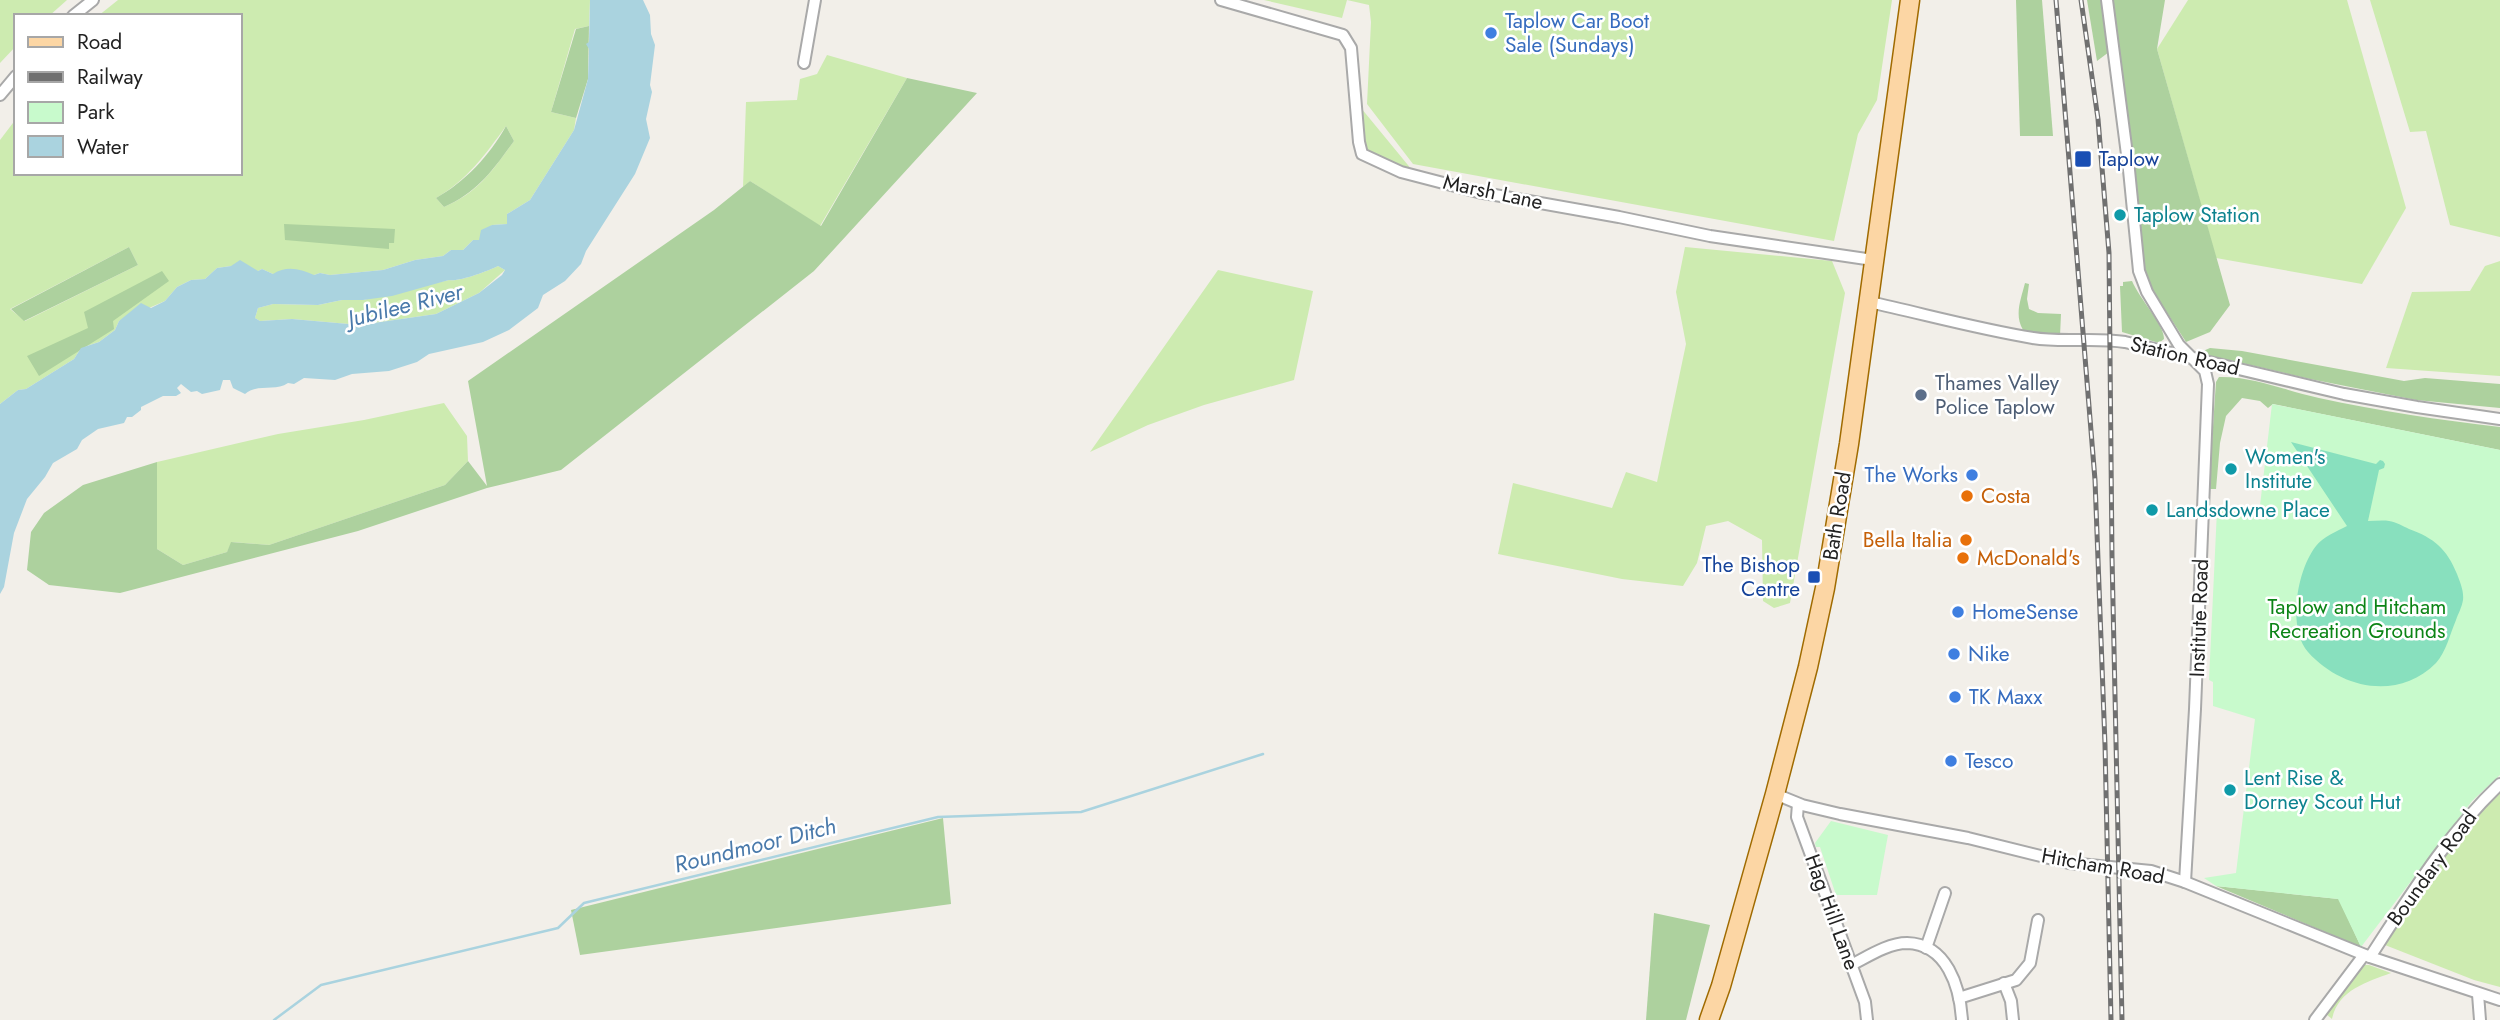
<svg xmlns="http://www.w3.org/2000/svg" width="2500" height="1020" viewBox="0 0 2500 1020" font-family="Jost,sans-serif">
	<rect width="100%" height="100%" fill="#f2efe9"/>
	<g fill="#cdebb0" fill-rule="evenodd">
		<path d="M0,0H67L49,16H16V46L0,63Z"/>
		<path d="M118,0H590L589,26L575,29L551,112L576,118L574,130L530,200L507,214V224L492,225L480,240H473L463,250H451L443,256L415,260L383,270L330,275L320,273L314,275L273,274L262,269L258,271L231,266L217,268L205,279L191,280L177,287L165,301L119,321L115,330L99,342L81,348L74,359L26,389L18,390L0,404V140L16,119V173H240V16H98ZM506,126L514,141C492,171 479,192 444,207L436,198C467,180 485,155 506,126ZM129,247L138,265L25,321L10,309Z"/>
		<path d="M1264,0H1892L1877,100L1858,134L1834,241L1413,164L1367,104L1371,22L1369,5L1347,0L1342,18Z"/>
		<path d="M2188,0H2347L2406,208L2362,284L2216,258L2157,49Z"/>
		<path d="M2370,0H2500V237L2450,225L2426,131L2410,132Z"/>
		<path d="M827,55L907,78L820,226L750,181L743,187L746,102L797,100L800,79L817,74Z"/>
		<path d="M1361,108L1412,170C1395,165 1370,161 1364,142C1360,133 1362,118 1361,108Z"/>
		<path d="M1685,247L1832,261L1845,293L1790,603L1774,608L1763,601L1762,540L1728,521L1706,526L1697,563L1683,586L1622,579L1498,554L1513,483L1612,508L1626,472L1657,482L1686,344L1676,292Z"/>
		<path d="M2500,261V376L2386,368L2412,292L2470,291L2485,266Z"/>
		<path d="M498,266L505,270L479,293L436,314L360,325L292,319L260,321L255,318L258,308L273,304L318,305L342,300H363L449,280C459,282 488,271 498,266Z"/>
		<path d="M1218,270L1313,291L1294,380L1204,405L1148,425L1090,452Z"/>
		<path d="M444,403L467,436L468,461L445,485L269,545L232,542L227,552L183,565L157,549V462L278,434L364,420Z"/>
		<path d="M2500,792V987L2474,980L2385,945C2418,891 2456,838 2500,792Z"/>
		<path d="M2363,965H2369L2391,973C2367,982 2338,990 2332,1019L2326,1014Z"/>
	</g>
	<g fill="#add19e">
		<path d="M2016,0H2042L2053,136H2020Z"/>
		<path d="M2087,0H2101L2109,52L2097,61Z"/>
		<path d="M2110,0H2165L2157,49L2230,305L2210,332L2186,342L2153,291L2144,266L2133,167Z"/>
		<path d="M589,26L588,79L576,118L551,112L576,29Z"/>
		<path d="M907,78L977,93L814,271L561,470L487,488L358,531L120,593L49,585L27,570L31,532L44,513L83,485L157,462V549L183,565L227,552L231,542L269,545L445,485L468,461L487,486L468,381L714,210L750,181L821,226Z"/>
		<path d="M506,126L514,141C493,170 478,192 444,207L436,198C465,182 490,155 506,126Z"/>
		<path d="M284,224L395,229L394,243H389V249L285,240Z"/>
		<path d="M129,247L138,265L24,321L11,309Z"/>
		<path d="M162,271L169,281L113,321L114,329L39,376L27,356L88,328L84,312Z"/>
		<path d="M2132,281C2139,298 2165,326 2164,339L2159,343L2122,332L2120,286H2123V282Z"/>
		<path d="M2025,283L2029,284L2027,299L2029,309L2038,313L2061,314L2060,336L2023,330C2014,315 2021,299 2025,283Z"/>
		<path d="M2210,348L2242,351L2404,381L2425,378L2500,384V408L2416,400L2310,379L2203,354V351Z"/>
		<path d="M2219,377C2253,376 2286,391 2319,398C2379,411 2439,420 2500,427V450L2273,404L2268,408L2260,401L2242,398L2226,416L2220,443L2216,489H2209L2215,396L2216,382Z"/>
		<path d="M943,818L951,904L580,955L571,910Z"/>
		<path d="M2216,886L2339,899L2361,947Z"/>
		<path d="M1654,913L1710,925L1686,1020H1646Z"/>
	</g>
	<g fill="#c8facc">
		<path d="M2272,404L2500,450V775L2472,801L2361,947L2338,899L2216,886L2204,878L2236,873L2255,719L2213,706V682L2209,680L2217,510L2259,514Z"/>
		<path d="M1831,821L1888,835L1877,895H1836L1820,847H1816L1815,843Z"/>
	</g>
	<path fill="#88e0be" d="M2291,442L2376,464L2380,460L2383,461L2385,464L2384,468L2379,470L2368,521C2375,521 2383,520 2389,521C2396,522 2403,526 2409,529C2434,538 2447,549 2457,574C2460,582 2464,591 2463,600C2462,607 2458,614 2456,620C2450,634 2446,652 2436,663C2398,701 2341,689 2308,652C2287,628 2297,570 2316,546C2323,537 2337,531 2347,526Z"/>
	<path fill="#aad3df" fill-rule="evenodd" d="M590,0H643L650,15L651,34L655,45L650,85L652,92L646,119L650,138L635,174L586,251L581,264L565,281L543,295L538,308L509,330L483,342L429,354L417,362L389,371L352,374L335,380L304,378L294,384L288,383C275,392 258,383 245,394L233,388L230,380H223L220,390L202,394L197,391L191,392L181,384L177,388L181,393L176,396H163L141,407V410L132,417H127L124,423L98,429L82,440L77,449L53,463L45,477L27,499L14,533L4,587L0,594V404L18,390L26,389L74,359L81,348L99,342L115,330L119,321L141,303L151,308L165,301L177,287L191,280L205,279L217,268L231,266L240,260L258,271L262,269L273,274C287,265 300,269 314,275L320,273L330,275L383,270L415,260L443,256L451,250H463L473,240H479L481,230L492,225L507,224V214L530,200L574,130L588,79L589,49L586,44L589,42ZM498,266L505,270L502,275L479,293L436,314L360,325L292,319L260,321L255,318L258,308L273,304L318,305L342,300H363L392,296L449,280C459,282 488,271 498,266Z"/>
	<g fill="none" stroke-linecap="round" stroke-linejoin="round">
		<path stroke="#aad3df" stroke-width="2.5" d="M274,1020L321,985L558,928L584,903L938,817L1081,812L1263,754"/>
		<g stroke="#a9a9a9" stroke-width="14">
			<g id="minor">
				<path d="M1221,0L1343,35L1351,48L1359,142L1362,154L1401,172L1478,192L1619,217L1710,236L1873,260"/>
				<path d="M2107,0L2129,170L2139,271L2147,292L2179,345L2205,371L2208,384L2195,709L2185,882"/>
				<path d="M73,16L93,0"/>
				<path d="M804,63L815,0"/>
				<path d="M0,95L16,76"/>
				<path d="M1869,302C1924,314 1978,329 2033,338C2064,343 2094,337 2125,342L2344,394L2417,407L2500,419"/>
				<path d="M1775,794L1802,805L1840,814L1968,838L2069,863L2151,871L2185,882L2370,957L2500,1000"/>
				<path d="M1798,804L1797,817L1865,1002L1867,1020"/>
				<path d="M1926,948L1945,893"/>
				<path d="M2370,957C2409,897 2448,833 2500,784"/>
				<path d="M1851,965C1867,957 1888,943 1907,943C1947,944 1960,987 1962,1020"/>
				<path d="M2004,983L2011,1001L2013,1020"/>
				<path d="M2478,994L2480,1020"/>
				<path d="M1959,998L2016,980L2030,963L2038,920"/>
				<path d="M2315,1020L2364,955"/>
			</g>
		</g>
		<g stroke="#a06b00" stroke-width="21">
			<path id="primary" d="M1709,1020L1721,986L1775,794L1808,667L1825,588L1849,444L1910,0"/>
		</g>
		<use href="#minor" stroke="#fff" stroke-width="10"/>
		<use href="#primary" stroke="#fcd6a4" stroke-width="18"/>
		<g stroke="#707070" stroke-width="5">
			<g id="rail">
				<path d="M2056,0L2095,480L2105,745L2111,1020"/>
				<path d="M2081,0L2098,119L2109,253L2112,556L2122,1020"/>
			</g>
		</g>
		<use href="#rail" stroke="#fff" stroke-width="2.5" stroke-dasharray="8" stroke-linecap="butt"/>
	</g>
	<g fill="#3f7fe0" stroke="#fff" stroke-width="2.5">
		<circle cx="1491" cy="33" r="7"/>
		<circle cx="1972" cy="475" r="7"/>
		<circle cx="1958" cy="612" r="7"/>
		<circle cx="1954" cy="654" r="7"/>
		<circle cx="1955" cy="697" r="7"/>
		<circle cx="1951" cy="761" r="7"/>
	</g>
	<g fill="#1a4fb4" stroke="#fff" stroke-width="2.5">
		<rect x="2074" y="150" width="18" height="18" rx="3.5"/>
		<rect x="1807" y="570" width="14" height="14" rx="3.5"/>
	</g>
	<g fill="#0f9aa8" stroke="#fff" stroke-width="2.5">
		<circle cx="2120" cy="215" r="7"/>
		<circle cx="2231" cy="469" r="7"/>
		<circle cx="2152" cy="510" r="7"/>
		<circle cx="2230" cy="790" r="7"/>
	</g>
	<circle fill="#5c6f8a" stroke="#fff" stroke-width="2.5" cx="1921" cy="395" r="7"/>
	<g fill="#e8710a" stroke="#fff" stroke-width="2.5">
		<circle cx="1967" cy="496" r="7"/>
		<circle cx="1966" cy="540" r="7"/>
		<circle cx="1963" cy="558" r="7"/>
	</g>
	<g text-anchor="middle" stroke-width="5" stroke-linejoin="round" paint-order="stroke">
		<g font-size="21" fill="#366cbe" stroke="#fff" text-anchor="start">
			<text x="1505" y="28">Taplow Car Boot<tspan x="1505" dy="24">Sale (Sundays)</tspan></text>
			<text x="1958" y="482" text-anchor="end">The Works</text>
			<text x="1972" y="619">HomeSense</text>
			<text x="1968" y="661">Nike</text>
			<text x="1969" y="704">TK Maxx</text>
			<text x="1965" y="768">Tesco</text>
		</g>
		<g font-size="21" fill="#164399" stroke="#fff" text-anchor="start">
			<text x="2099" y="166">Taplow</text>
			<text x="1800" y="572" text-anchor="end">The Bishop<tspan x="1800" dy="24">Centre</tspan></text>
		</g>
		<g font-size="21" fill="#222" stroke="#fff">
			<text transform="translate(1493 192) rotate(12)" y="7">Marsh Lane</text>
			<text transform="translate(2185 356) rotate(13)" y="7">Station Road</text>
			<text transform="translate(1837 516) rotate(-81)" y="7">Bath Road</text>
			<text transform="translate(2199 618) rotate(-88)" y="7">Institute Road</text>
			<text transform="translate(2103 866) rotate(10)" y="7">Hitcham Road</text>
			<text transform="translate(2432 868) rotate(-54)" y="7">Boundary Road</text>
			<text transform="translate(1832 912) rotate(70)" y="7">Hag Hill Lane</text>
		</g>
		<g font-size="21" fill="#0d838f" stroke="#fff" text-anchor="start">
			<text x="2134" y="222">Taplow Station</text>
			<text x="2245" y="464">Women's<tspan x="2245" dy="24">Institute</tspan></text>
			<text x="2166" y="517">Landsdowne Place</text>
			<text x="2244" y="785">Lent Rise &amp;<tspan x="2244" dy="24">Dorney Scout Hut</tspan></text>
		</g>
		<g font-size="21" fill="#4e5e75" stroke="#fff" text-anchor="start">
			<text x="1935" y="390">Thames Valley<tspan x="1935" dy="24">Police Taplow</tspan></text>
		</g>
		<g font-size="21" fill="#c56008" stroke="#fff" text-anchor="start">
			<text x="1981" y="503">Costa</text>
			<text x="1952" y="547" text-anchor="end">Bella Italia</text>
			<text x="1977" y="565">McDonald's</text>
		</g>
		<g font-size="21" fill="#0c8416" stroke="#fff">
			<text x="2357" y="614">Taplow and Hitcham<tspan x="2357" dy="24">Recreation Grounds</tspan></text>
		</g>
		<g font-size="23" font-style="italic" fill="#4a7aab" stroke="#fff">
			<text transform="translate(405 305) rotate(-14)" y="8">Jubilee River</text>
			<text transform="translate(755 845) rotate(-14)" y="8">Roundmoor Ditch</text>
		</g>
	</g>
	<rect x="14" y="14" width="228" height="161" fill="#ffffff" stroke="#a7a7a7" stroke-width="2"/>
	<rect x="28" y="37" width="35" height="10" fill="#fcd6a4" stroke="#a7a7a7" stroke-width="2"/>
	<text x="77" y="49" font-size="21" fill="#222222">Road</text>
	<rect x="28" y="72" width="35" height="10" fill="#707070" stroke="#a7a7a7" stroke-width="2"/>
	<text x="77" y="84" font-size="21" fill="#222222">Railway</text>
	<rect x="28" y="102" width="35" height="21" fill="#c8facc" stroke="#a7a7a7" stroke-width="2"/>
	<text x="77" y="119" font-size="21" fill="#222222">Park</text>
	<rect x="28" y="136" width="35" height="21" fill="#aad3df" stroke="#a7a7a7" stroke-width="2"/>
	<text x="77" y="154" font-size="21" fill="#222222">Water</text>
</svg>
